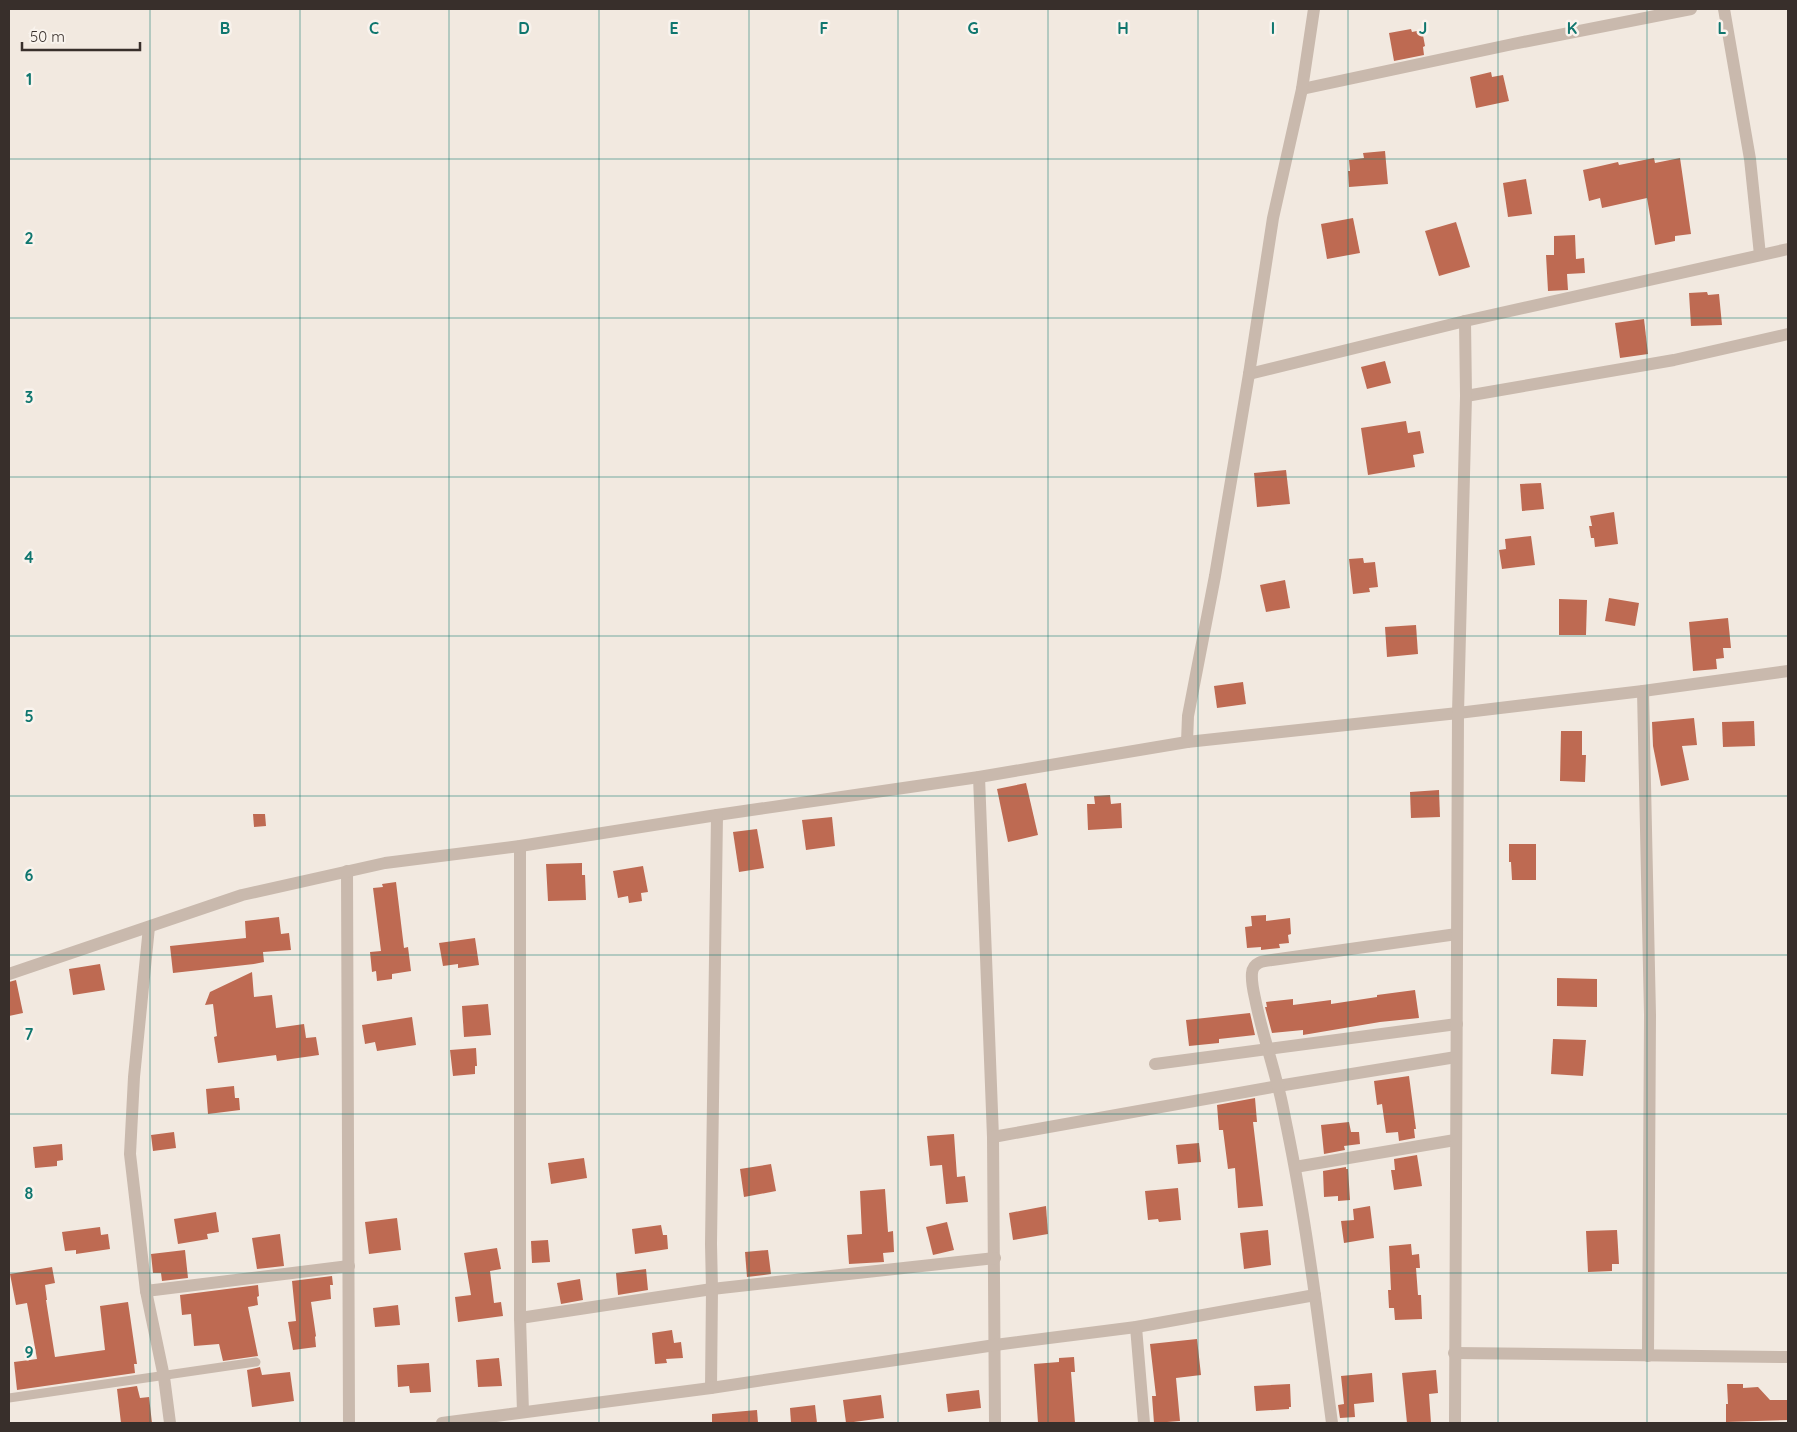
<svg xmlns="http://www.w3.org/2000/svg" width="1797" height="1432" viewBox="0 0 1797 1432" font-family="Quicksand,sans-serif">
	<rect width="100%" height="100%" fill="#f2e9e0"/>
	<g fill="#be6a52">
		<path d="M1411,29L1412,32L1422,30L1425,46L1423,47L1424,55L1394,61L1389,33Z"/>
		<path d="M1491,72L1492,77L1503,75L1509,101L1476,108L1470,77Z"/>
		<path d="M1385,151L1388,184L1349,187L1348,171H1350L1349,160L1364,158L1363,153Z"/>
		<path d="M1654,158L1655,163L1680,158L1691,234L1675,236V241L1655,245L1647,198L1602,208L1600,198L1589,201L1583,170L1618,162L1619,165Z"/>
		<path d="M1526,179L1532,214L1508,217L1503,183Z"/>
		<path d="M1353,218L1360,253L1327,259L1321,224Z"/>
		<path d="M1456,222L1470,267L1439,276L1425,231Z"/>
		<path d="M1575,235L1576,259L1584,258L1585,273L1567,274L1568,290L1548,291L1546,255H1554V236Z"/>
		<path d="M1707,292L1708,295L1719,294L1722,325L1691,326L1689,293Z"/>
		<path d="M1644,319L1648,354L1620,358L1615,323Z"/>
		<path d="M1385,361L1391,383L1367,389L1361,367Z"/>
		<path d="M1406,421L1408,433L1420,431L1424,453L1413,455L1415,467L1368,475L1361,428Z"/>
		<path d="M1286,470L1290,504L1257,507L1254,473Z"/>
		<path d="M1541,483L1544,509L1522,511L1520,484Z"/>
		<path d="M1614,512L1618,544L1595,547L1594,538H1591L1589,526H1592L1590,516Z"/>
		<path d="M1531,536L1535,565L1502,569L1499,550L1506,549L1505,539Z"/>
		<path d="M1363,558L1364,563L1375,562L1378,587L1369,588L1370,592L1353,594L1349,559Z"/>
		<path d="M1285,580L1290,608L1266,612L1260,585Z"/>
		<path d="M1609,598L1639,603L1635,626L1605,621Z"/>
		<path d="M1559,599L1587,600L1586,635H1559Z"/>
		<path d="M1728,618L1731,648H1723L1724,658L1716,659L1717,669L1693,671L1689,622Z"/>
		<path d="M1416,625L1418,654L1387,657L1385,627Z"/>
		<path d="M1243,682L1246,704L1217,708L1214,686Z"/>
		<path d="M1694,718L1697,745L1682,746L1689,780L1661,786L1653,746L1652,722Z"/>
		<path d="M1754,721L1755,746L1723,747L1722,722Z"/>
		<path d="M1561,731H1582V755H1586L1585,782L1560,781Z"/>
		<path d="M1026,783L1038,835L1008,842L997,789Z"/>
		<path d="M1439,790L1440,817L1411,818L1410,792Z"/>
		<path d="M1110,795L1111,804L1121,803L1122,828L1088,830L1087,804H1095L1094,796Z"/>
		<path d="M253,814H265L266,826L254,827Z"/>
		<path d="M832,817L835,846L806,850L802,820Z"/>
		<path d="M757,829L764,868L739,872L733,832Z"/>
		<path d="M1509,844H1536V880H1512L1511,862H1509Z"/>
		<path d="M582,863V875H585L586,900L548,901L546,864Z"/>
		<path d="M643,866L648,892L641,893L642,901L629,903L628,896L618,898L613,871Z"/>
		<path d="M396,882L404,948L408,947L411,971L392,974V979L377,981L376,971L372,972L370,952L381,951L373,888L383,887L382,884Z"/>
		<path d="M1266,915V921L1290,918L1291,934L1288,935L1289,943L1279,944L1280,948L1261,950V947L1247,948L1245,927L1252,926L1251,916Z"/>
		<path d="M279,917L281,934L289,933L291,950L263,952L264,962L254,964L173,973L170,946L246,938L245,921Z"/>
		<path d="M475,938L479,965L458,968V964L443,966L439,943Z"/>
		<path d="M100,964L105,990L73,995L69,969Z"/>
		<path d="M252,972L254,997L272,995L276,1028L304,1024L306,1038L316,1037L319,1055L277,1061L276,1055L218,1063L214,1037L217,1036L213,1004L205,1005L210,992Z"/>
		<path d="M1557,978L1597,979V1007L1557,1006Z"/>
		<path d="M16,980L23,1013L9,1016V982Z"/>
		<path d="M1415,990L1419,1018L1380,1022L1303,1035V1030L1272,1033L1265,1007H1267L1266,1002L1293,999V1005L1331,1000V1004L1377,997V995Z"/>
		<path d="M488,1004L491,1035L464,1037L462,1006Z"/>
		<path d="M1250,1013L1255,1035L1219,1039V1043L1189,1046L1186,1020Z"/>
		<path d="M412,1017L416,1045L377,1051L375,1042L365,1044L362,1025Z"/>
		<path d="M1553,1039L1586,1040L1583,1076L1551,1074Z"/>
		<path d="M476,1048L477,1066H475V1074L453,1076L450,1050Z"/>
		<path d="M1409,1076L1416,1129H1414L1415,1138L1399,1141L1398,1132L1386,1133L1382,1104L1377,1105L1374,1081Z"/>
		<path d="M234,1086L235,1098H239L240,1110L208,1114L206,1089Z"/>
		<path d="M1255,1098L1257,1122H1253L1263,1206L1238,1208L1235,1168L1228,1169L1223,1130H1219L1217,1105Z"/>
		<path d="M1349,1122L1351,1132H1359L1360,1144L1344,1146L1345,1150L1324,1154L1321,1125Z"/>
		<path d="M174,1132L176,1148L153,1151L151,1135Z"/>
		<path d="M954,1134L957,1177L965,1176L968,1202L946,1204L942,1165L930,1166L927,1136Z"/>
		<path d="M1199,1143L1201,1162L1178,1164L1176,1145Z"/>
		<path d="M62,1144L63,1160L57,1161V1166L35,1168L33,1147Z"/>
		<path d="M1417,1155L1422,1186L1394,1190L1391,1170H1395L1394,1159Z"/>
		<path d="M584,1158L587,1178L551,1184L548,1163Z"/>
		<path d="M771,1164L776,1191L744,1197L740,1169Z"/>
		<path d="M1346,1167V1169H1348L1350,1200L1338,1201V1196L1324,1197L1323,1171Z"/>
		<path d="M1178,1188L1181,1220L1159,1222L1158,1219L1148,1220L1145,1191Z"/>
		<path d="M885,1189L888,1232L893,1231L894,1252L883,1253L884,1262L849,1264L847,1235L862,1234L860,1191Z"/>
		<path d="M1046,1206L1048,1234L1013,1240L1009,1213Z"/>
		<path d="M1370,1206L1374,1238L1344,1243L1341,1221L1354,1220L1353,1209Z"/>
		<path d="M216,1212L219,1232L207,1234L208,1239L178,1244L174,1219Z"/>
		<path d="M397,1218L401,1250L369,1254L365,1222Z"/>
		<path d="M947,1222L954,1250L933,1255L926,1227Z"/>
		<path d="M661,1225L663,1235H667L668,1249L635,1254L632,1229Z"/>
		<path d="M100,1227L101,1235L108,1234L110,1249L76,1254V1250L65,1251L62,1232Z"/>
		<path d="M1268,1230L1271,1265L1244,1269L1240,1233Z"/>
		<path d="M1617,1230L1619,1264H1612V1271L1588,1272L1586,1231Z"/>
		<path d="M280,1234L284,1266L257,1269L252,1238Z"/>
		<path d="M548,1240L550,1262L532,1263L531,1241Z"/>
		<path d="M1411,1244L1412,1255L1419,1254L1420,1268H1416L1418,1295H1421L1422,1319L1395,1320L1394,1308H1389L1388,1290H1391L1389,1246Z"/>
		<path d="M497,1248L501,1269L490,1271L494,1303L501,1302L503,1316L458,1322L455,1297L471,1295L464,1253Z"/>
		<path d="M185,1250L188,1278L162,1281L161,1273H153L151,1254Z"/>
		<path d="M768,1250L771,1274L747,1277L745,1252Z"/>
		<path d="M52,1267L55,1283L45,1285L47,1300H46L55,1357L105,1350L100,1306L128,1302L137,1364H134L135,1373L17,1390L14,1362L37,1359L27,1303L16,1305L10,1274Z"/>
		<path d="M646,1269L648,1290L618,1295L616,1273Z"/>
		<path d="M332,1276L333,1285H330L331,1299L311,1302L316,1336L315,1337L316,1347L293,1350L288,1322L296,1321L292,1281Z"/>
		<path d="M580,1279L583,1300L561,1304L557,1283Z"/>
		<path d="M258,1285L259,1296L257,1297L258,1305L248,1307L258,1356L223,1361L219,1344L194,1346L191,1314L182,1315L180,1295Z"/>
		<path d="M398,1305L400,1325L375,1327L373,1308Z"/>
		<path d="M672,1330L674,1343L681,1342L683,1358L666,1359L667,1363L655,1364L652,1333Z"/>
		<path d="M1197,1339L1201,1375L1176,1378L1180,1421L1154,1423L1152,1396H1156L1150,1344Z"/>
		<path d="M1074,1357L1075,1372H1071L1075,1423H1038L1034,1364L1059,1362V1358Z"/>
		<path d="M499,1358L502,1386L478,1387L476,1360Z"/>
		<path d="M429,1363L431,1392L410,1393L409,1386L398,1387L397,1365Z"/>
		<path d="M260,1367L262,1375L290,1372L294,1401L252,1407L247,1370Z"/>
		<path d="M1436,1370L1438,1393L1429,1394L1431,1423H1407L1402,1373Z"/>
		<path d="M1372,1373L1374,1402L1354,1404L1355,1417L1340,1418L1338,1405L1344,1404L1341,1376Z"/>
		<path d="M1290,1384L1291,1407H1289V1409L1256,1411L1254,1386Z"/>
		<path d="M1727,1384H1743V1388L1758,1387L1770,1400H1788V1420L1726,1422V1404H1728Z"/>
		<path d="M137,1386L140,1398L149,1397L152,1423H121L117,1389Z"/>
		<path d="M979,1390L981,1408L948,1412L946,1394Z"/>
		<path d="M881,1395L884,1418L846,1423L843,1400Z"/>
		<path d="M815,1405L817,1423H791L790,1408Z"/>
		<path d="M757,1410L758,1423H712V1414Z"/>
	</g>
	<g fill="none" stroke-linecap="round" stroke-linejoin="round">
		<path stroke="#c9b9ad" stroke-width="9" d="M9,1398L256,1362"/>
		<g stroke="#c9b9ad" stroke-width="12">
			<path d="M1724,9L1750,159L1760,255"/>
			<path d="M1302,89L1513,44L1691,9"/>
			<path d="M1249,374L1465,321L1788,249"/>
			<path d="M1466,396L1674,360L1788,334"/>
			<path d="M1643,691L1650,1015L1648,1356"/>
			<path d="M1187,742L1188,716L1215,576L1249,374L1273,218L1302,89L1314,9"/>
			<path d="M979,777L993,1137L995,1423"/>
			<path d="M520,846V1318L523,1412"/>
			<path d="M347,871L349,1423"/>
			<path d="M149,927L134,1077L130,1154L146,1291L164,1377L170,1423"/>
			<path d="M9,974L242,895L385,863L520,846L717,815L979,777L1187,742L1458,713L1643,691L1788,671"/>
			<path d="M1155,1064L1457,1024"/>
			<path d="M993,1137L1278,1086L1456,1057"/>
			<path d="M1295,1167L1455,1140"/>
			<path d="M146,1291L349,1266"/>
			<path d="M520,1318L712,1289L995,1258"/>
			<path d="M1136,1327L1144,1423"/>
			<path d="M1454,1353L1788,1357"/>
			<path d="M711,1388L712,1289L711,1244L717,815"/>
			<path d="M442,1423L711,1388L995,1345L1136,1327L1315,1295"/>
			<path d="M1332,1423C1319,1325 1307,1225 1287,1128C1284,1114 1282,1100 1278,1087C1271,1058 1262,1032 1256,1003C1254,993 1251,983 1252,973C1253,962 1263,961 1272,960L1457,934"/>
			<path d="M1455,1423L1458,713L1466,396L1465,321"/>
		</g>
	</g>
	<path fill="none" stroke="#0f766e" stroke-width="1" stroke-opacity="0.55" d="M150,9V1423M300,9V1423M449,9V1423M599,9V1423M749,9V1423M898,9V1423M1048,9V1423M1198,9V1423M1348,9V1423M1498,9V1423M1647,9V1423M9,159H1788M9,318H1788M9,477H1788M9,636H1788M9,796H1788M9,955H1788M9,1114H1788M9,1273H1788"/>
	<g font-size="16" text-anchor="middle" font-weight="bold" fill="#0f766e" stroke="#f9f3ed" stroke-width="5" stroke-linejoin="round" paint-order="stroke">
		<text x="225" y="34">B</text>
		<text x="374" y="34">C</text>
		<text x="524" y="34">D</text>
		<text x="674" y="34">E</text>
		<text x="824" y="34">F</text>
		<text x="973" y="34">G</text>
		<text x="1123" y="34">H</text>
		<text x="1273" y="34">I</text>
		<text x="1423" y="34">J</text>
		<text x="1572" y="34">K</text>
		<text x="1722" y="34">L</text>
		<text x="29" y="85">1</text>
		<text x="29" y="244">2</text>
		<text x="29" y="403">3</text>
		<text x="29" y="563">4</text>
		<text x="29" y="722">5</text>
		<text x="29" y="881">6</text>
		<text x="29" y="1040">7</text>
		<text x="29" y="1199">8</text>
		<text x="29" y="1358">9</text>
	</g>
	<rect width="1797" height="1432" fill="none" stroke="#382f2b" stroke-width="20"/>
	<path d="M22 42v8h118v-8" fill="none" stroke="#382f2b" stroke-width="2.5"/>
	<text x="30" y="42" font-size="15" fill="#382f2b" stroke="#f9f3ed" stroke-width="4" paint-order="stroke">50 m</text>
</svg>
